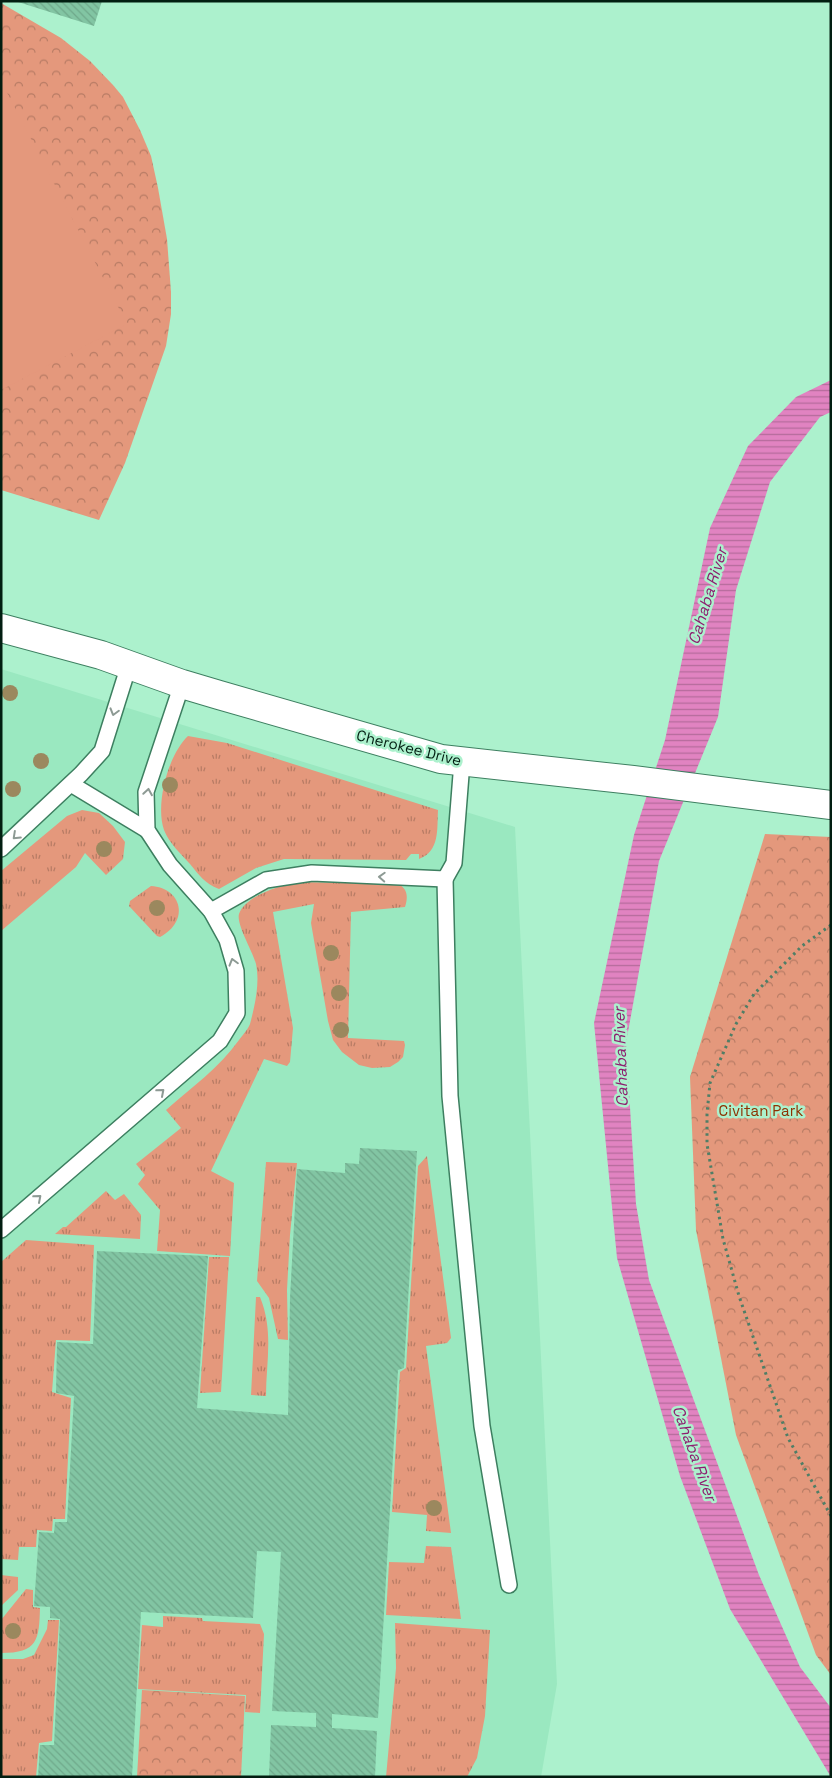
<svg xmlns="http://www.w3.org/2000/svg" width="832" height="1778" viewBox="0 0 832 1778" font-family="'Space Grotesk',sans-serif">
	<defs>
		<pattern id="grass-tufts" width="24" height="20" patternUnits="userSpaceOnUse" patternTransform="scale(1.25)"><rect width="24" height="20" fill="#e4987c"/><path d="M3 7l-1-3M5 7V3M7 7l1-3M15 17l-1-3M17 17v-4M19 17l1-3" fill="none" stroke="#b77b64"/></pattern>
		<pattern id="park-crowns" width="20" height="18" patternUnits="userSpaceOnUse" patternTransform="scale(1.25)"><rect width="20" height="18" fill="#e4987c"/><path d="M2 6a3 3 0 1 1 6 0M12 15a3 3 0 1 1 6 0" fill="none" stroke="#b77b64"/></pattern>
		<pattern id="water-rules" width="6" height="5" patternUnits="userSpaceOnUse" patternTransform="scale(1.25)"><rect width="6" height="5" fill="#e183c1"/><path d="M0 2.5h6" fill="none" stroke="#b46b9b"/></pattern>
		<pattern id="building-back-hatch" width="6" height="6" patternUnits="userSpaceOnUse" patternTransform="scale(1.25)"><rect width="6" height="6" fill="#82c5a3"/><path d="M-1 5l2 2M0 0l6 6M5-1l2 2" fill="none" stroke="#6fa98b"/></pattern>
	</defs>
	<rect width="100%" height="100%" fill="#acf1cd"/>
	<path fill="#9ae8c0" d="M1,669L515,827L557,1684L541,1777H1Z"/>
	<g fill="url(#grass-tufts)">
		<path d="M188,736L227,743L438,810C437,829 440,851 419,859V854H411L406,860L284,859L256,868L219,889C204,883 200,876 190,864C181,854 169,843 164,830C155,804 168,755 188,736Z"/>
		<path d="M82,810L99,813L113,826L125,842L123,859L106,875L85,853L76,867L1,931V871L67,816Z"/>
		<path d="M297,882L399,884C408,890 408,897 405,907L351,912L348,1038L404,1041L405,1045L403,1057L398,1062L390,1067L372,1068L359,1065L342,1052L333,1040L328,1021L311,923L314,904L273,912L293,1028L290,1062L287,1066L264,1059L211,1171L234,1183L230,1256L157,1251L160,1210L138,1184L145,1175L136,1164L181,1128L166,1110C191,1088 220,1067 239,1040C243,1035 248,1029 250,1024C255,1005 260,983 256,964C253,952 236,924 239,914C246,895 280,886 297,882Z"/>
		<path d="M151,886C182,888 190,921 160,937L157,936L129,906L130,901Z"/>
		<path d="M427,1156L451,1338L447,1343L426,1346L451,1533L426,1531L427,1515L392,1512L400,1372L406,1368L418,1166Z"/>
		<path d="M266,1162L297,1163L290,1235L287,1290L288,1340L278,1339L269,1298L257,1281Z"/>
		<path d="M106,1191L115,1200L124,1194L141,1215L140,1239L55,1234L63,1227H66Z"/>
		<path d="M26,1240L94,1245L90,1341L56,1340L52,1392L71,1398L65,1519H53L52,1531L37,1530L36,1547H19L18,1560L1,1559V1262Z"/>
		<path d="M209,1257H229L221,1392L200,1393Z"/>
		<path d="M256,1297H260C274,1331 266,1363 266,1396L251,1395Z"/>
		<path d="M426,1546L451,1547L461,1619L386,1615L389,1562L424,1563Z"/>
		<path d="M1,1575L18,1577V1590L1,1606Z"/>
		<path d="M26,1589L33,1590V1607L40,1608C39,1640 38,1653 1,1653V1620Z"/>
		<path d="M163,1616L202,1618L203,1621L260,1624L264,1634L260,1713L245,1712L246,1695L138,1689L142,1625L163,1627Z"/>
		<path d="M48,1620H59L52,1741L39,1743L36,1777H1V1659H23L34,1655L47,1629Z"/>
		<path d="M395,1623L490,1630L485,1716L477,1758L467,1777H386L396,1668Z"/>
	</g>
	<g fill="url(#park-crowns)">
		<path d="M1,3L61,38L90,61L113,85L123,97L140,130L151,156L158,188L167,239L171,292V314L166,346L125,463L99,520L1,490Z"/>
		<path d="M765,834L831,837V1675L816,1655L736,1435L696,1230L690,1077Z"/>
		<path d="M142,1690L245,1696L241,1777H137Z"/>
	</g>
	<path fill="#e4987c" d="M1,81L127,324L1,390Z"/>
	<path fill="url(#water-rules)" d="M831,380V412L820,417L770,482L736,590L718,717L659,861L626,1043L636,1204L649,1280L759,1575L800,1667L831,1708V1777L730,1609L680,1476L617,1258L594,1023L634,835L665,740L710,528L748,446L796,397Z"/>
	<g fill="url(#building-back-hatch)">
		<path d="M15,1H102L94,26Z"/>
		<path d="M360,1148L417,1151L404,1368L398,1370L378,1718L332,1714V1728L377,1731L375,1777H269L271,1725L316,1727V1713L272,1711L281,1552L257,1551L253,1618L141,1612L132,1777H38L40,1745H54L60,1619L50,1618V1607L34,1606L39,1532L54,1533L55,1522H67L74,1396L56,1393L57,1342L93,1344L97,1251L208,1256L197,1408L288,1415L290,1298L297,1169L345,1173V1163L359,1164Z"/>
	</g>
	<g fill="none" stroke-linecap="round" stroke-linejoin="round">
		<g stroke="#3d7f60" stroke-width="18">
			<g id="service">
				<path d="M71,784L147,830"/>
				<path d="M1,849L81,774L102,751L129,665"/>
				<path d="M445,879L450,1096L482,1426L509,1585"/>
				<path d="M211,911L266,880L312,873L445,879L454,863L462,762"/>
				<path d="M1,1230L220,1041L237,1013L236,971L227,940L211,911L170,865L147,830L146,792L182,684"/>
			</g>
		</g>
		<g stroke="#3d7f60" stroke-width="30">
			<path id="minor" d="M1,628L101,655L182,684L219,695L441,759L633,780L831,805"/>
		</g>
		<path stroke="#4f7e66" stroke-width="3" stroke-dasharray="2.5 4" stroke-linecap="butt" d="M831,925L802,946L754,994L736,1024L710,1083L707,1114V1144L723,1239L739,1296L788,1438L831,1516"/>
		<use href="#service" stroke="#fff" stroke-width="15"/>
		<use href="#minor" stroke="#fff" stroke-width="28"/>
	</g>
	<g fill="#9b885e">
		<circle cx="10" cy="693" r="8"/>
		<circle cx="41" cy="761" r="8"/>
		<circle cx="170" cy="785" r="8"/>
		<circle cx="13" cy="789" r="8"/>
		<circle cx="104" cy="849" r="8"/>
		<circle cx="157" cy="908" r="8"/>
		<circle cx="331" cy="953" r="8"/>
		<circle cx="339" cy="993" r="8"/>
		<circle cx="341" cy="1030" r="8"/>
		<circle cx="434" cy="1508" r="8"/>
		<circle cx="13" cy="1631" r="8"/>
	</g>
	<defs><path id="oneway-chevron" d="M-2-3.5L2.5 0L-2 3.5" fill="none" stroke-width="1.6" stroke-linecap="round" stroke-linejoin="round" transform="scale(1.25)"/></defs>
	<g stroke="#8d9a94">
		<use href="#oneway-chevron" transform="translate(114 712) rotate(106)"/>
		<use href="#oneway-chevron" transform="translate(148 792) rotate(-81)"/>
		<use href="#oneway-chevron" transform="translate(16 836) rotate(137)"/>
		<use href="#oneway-chevron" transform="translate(382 877) rotate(-177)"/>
		<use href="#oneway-chevron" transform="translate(233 962) rotate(-106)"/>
		<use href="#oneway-chevron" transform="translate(161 1092) rotate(-41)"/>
		<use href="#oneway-chevron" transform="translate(38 1198) rotate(-41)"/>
	</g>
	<g text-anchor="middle" stroke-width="5" stroke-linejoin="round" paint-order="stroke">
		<g font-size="15" fill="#021e11" stroke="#acf1cd">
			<text transform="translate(409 748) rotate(14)" y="5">Cherokee Drive</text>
		</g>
		<g font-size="15" fill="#8d3203" stroke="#acf1cd">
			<text x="761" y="1116">Civitan Park</text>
		</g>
		<g font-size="16" font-style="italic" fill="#8d1e6f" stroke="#acf1cd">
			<text transform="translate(707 596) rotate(-73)" y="6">Cahaba River</text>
			<text transform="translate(620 1057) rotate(-92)" y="6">Cahaba River</text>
			<text transform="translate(695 1453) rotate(70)" y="6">Cahaba River</text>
		</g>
	</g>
	<rect width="832" height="1778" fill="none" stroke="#021e11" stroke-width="5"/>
</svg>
